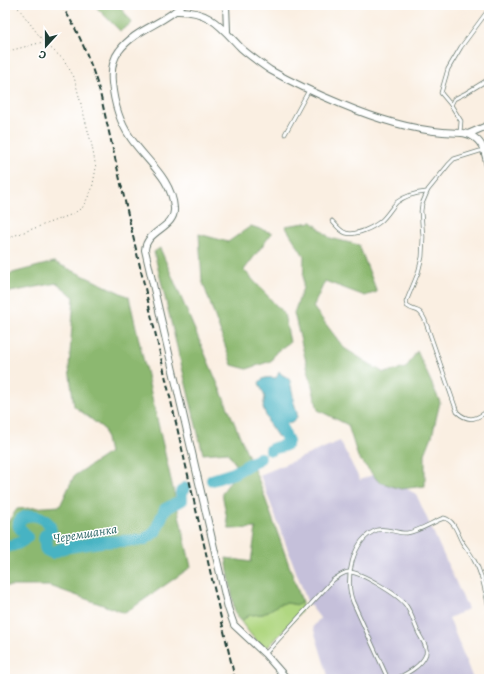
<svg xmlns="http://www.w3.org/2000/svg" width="494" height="684" viewBox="0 0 494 684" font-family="Alegreya,serif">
	<rect width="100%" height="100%" fill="#fff"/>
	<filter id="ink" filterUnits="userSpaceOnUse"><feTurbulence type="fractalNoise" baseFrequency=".025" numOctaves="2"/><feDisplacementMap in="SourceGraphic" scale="8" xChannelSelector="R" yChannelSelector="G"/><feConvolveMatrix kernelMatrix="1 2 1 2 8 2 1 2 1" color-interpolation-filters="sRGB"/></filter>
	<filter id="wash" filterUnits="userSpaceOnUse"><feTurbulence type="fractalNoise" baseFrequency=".012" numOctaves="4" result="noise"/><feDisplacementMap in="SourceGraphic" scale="16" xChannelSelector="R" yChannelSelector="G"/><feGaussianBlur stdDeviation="0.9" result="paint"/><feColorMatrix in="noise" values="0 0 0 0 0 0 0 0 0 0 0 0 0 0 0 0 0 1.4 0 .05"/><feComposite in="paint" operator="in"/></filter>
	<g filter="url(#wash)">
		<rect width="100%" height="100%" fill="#faefe2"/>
		<path fill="#c5c0da" d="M340,441L360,480L377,473L416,494L468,609L449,618L473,679H329L313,627L320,618L307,601L260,475Z"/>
		<path fill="#b0d781" stroke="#688a5a" d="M300,596C303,603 303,606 300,613L269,646C266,647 265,648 263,647C257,644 243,624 238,618L242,620L250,615L263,614L280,604L287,603L298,605L301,599Z"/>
		<g fill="#8cb86f" stroke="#567a52">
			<path d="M94,5H119L132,23L120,31Z"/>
			<path d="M312,222L330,238L359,245L377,292L365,296L325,281L313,307L344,348L384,373L406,368L417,351L440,402L432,436L425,454V486L401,489L379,482L358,457L348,425L318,410L294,313L303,288L304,256L285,226Z"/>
			<path d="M251,226L272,233L244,270L284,314L290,342L276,352L271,361L247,369L232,365L202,280L199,234L228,242Z"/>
			<path d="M160,248L259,481L301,599V603L298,605L287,603L280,604L263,614L250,615L242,620L238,618L235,613L226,558L251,562L256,528L229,529L222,493L239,469L227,452L203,454L154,252Z"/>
			<path d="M54,262L129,297L191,567L125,613L50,586H5V526L17,509L60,506L74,476L109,453L104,429L74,406L69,368L74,297L57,283L5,293V275Z"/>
		</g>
		<path fill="#46b3c3" stroke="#32787c" d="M279,371L281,374L288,378L290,381L293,395V400L297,412V417L295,420L285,425L284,431L278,437L269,424L263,407L265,397L259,383C262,377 269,377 276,378L278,375Z"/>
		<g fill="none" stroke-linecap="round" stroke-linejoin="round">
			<g stroke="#46b3c3" stroke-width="12">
				<path d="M271,450C276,446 282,448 287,444L288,441L280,425"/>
				<path d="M212,480L234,473L260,458"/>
				<path d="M5,547C13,546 22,543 27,537C24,530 14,528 21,519C32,511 51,518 51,532L45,535L44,539L47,543L45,547L46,550L52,553L63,548L100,542L144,540L155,532L165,509L182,500L181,492L185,488"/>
			</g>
		</g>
	</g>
	<g filter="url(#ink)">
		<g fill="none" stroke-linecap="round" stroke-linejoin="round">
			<g stroke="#6c7b71" stroke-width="4.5">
				<g id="lane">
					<path d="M451,105L441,93L448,69L461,47L489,9"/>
					<path d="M460,133L461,121L451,105L454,99L466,93L489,79"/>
					<path d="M285,134L309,90"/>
					<path d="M483,150L454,159L449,164L428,190L422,204L421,211L423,237L422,257L418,273L406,302L407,306C416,313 418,306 425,320L457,412C469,423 477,419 489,410"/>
					<path d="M332,221C336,225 340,231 346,233C356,236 374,227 381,221C387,216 391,208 397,202C405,196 416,193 426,192"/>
					<path d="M265,654L333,580C338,577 343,572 349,572C361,572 398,595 405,604C412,613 414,624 419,634C422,640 428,647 426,654C422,666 406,674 396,679"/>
					<path d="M388,679L353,602C344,580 352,539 377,530C387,527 397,534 407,533C420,531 432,522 444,518C455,521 457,533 462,542C466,548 471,554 474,560C483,575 485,592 489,608"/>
				</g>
			</g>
			<g stroke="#6c7b71" stroke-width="8">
				<g id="street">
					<path d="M182,5C164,24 135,29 119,51C112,60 111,72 112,83C114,102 119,121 130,137C145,160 172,178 174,208C176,228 146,230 145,250L228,608L234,625L265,654L287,679"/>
					<path d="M226,5L227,31"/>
					<path d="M176,11C209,10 220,26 241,48C250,56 260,63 270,70C293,83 317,94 341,104C374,118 407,129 443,132C453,133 467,131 475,138C485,145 486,159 489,170"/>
					<path d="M468,134L489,125"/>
				</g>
			</g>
			<g stroke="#6c7b71" stroke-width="1" stroke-dasharray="1 3" stroke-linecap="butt">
				<path d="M5,52L43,42"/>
				<path d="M5,239L73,214L83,207L92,189L96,168L92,146L74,77L64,60L44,42L16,5"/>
			</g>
			<use href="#lane" stroke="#fff" stroke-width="3"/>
			<use href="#street" stroke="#fff" stroke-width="6"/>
			<path stroke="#1f3d34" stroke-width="2" stroke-dasharray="6 3" stroke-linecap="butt" d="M61,5C79,31 91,62 100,93L235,679"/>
		</g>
	</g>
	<g text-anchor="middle" stroke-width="3" stroke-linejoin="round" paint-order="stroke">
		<g font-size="13" font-style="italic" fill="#2d6666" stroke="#fff">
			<text transform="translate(85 533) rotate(-9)" y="5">Черемшанка</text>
		</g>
	</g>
	<rect width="494" height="684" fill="none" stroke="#fff" stroke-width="20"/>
	<g transform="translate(46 46) rotate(201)" stroke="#ffffff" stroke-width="3" paint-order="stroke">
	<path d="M0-3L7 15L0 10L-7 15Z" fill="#1f3d34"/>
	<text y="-6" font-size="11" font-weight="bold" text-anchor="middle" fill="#1f3d34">С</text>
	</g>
</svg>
